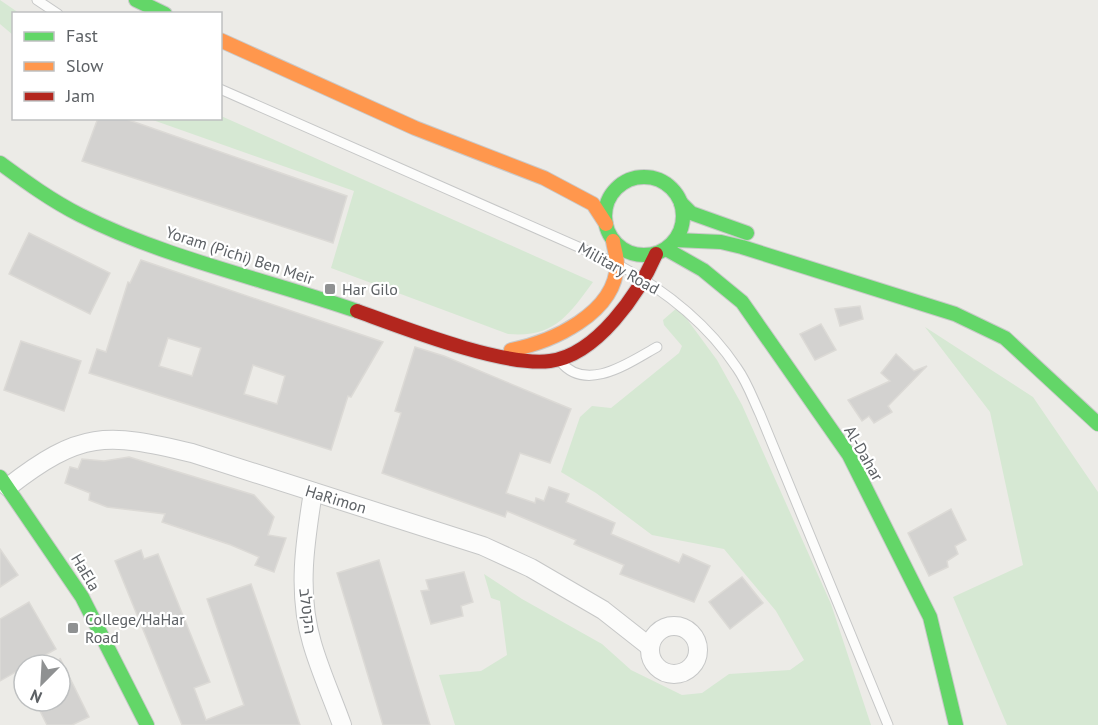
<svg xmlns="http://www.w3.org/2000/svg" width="1098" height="725" viewBox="0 0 1098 725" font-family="'PT Sans',Heebo,sans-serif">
	<rect width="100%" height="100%" fill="#ecebe7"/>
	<g fill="#d6e8d3">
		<path d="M0,0L19,13L14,14L13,35L0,24Z"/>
		<path d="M221,116L593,282C568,316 554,338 508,334L331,268L354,191L150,119L220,118Z"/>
		<path d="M678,307L717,360L742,405L831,604L871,725H455L439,675L481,671L507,655L500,601L491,598L484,574L522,599L602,644L631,670L682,695L702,693L729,674L790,670L804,660L776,611L724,549L652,535L596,493L561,472L580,417L592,406L611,408L679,353L682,346L664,325L663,320Z"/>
		<path d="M925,327L1033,397L1098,492V725H1007L953,597L1023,565L990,412Z"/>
	</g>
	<g fill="#d3d2d0" stroke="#dcdad6" stroke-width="1.5" fill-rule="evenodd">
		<path d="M98,118H123L347,196L333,243L82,161Z"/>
		<path d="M29,233L110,273L90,314L9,274Z"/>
		<path d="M141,260L383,342L351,397L348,396L331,450L89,373L97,349L106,352L128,282L130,283ZM168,338L201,348L192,376L159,366ZM253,365L285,376L277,404L244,394Z"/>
		<path d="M860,306L863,319L840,326L835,309Z"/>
		<path d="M821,324L836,350L815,360L800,334Z"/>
		<path d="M21,341L81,361L64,411L4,390Z"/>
		<path d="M415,347L444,356L571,409L550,463L520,453L506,493L535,503L536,498L544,501L549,487L569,494L566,502L615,523L611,534L679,563L683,554L710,566L694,602L620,574L624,565L574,544L576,540L507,511L505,517L382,473L401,413L395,411Z"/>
		<path d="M896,354L914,371L927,366L888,406L892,412L874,423L869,416L862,421L848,400L890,381L881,373Z"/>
		<path d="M129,457L254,495L274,517L268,535L286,538L274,572L255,565L259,557L231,545L162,522L165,514L107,507L89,500L90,493L65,483L70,467L78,469L82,459L104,461Z"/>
		<path d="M951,509L966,540L955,546L958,554L947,561L948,567L929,576L908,533Z"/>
		<path d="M0,549L18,575L0,587Z"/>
		<path d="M141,550L144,559L158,554L210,682L194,688L206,720L244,705L207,599L251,584L300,725H182L115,561Z"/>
		<path d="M379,560L430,725H383L337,573Z"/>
		<path d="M464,572L473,602L461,606L463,616L431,624L421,591L429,590L426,580Z"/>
		<path d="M742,577L763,603L730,629L709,602Z"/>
		<path d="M29,602L56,649L0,681V619Z"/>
		<path d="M60,658L89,717L72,725H47L35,701H60Z"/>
	</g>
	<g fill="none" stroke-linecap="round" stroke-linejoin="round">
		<g stroke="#c6c7c7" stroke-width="11">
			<g id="lane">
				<path d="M37,0L58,14"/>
				<path d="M220,89L617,264C665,290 707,323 737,368C747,382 753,399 760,414L888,725"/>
				<path d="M560,361C586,394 630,362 657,347"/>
			</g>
		</g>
		<g stroke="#c6c7c7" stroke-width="20">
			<g id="street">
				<path d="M8,487C80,431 106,432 192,453L483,546L531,568L603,610L650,647"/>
				<path d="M313,492C305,542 297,593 312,643C320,671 332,697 342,725"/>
				<circle cx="674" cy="650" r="24"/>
			</g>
		</g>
		<g stroke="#c9c9c9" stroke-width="16">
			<g id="fast">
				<path d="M136,0L165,14"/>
				<path d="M0,163C26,182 52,201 80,215C167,259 265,279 357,311"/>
				<circle cx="644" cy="216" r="39"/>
				<path d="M681,203L691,213L747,233"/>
				<path d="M676,240L721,242L742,247L955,314L1005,338L1098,424"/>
				<path d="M666,249L703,270L742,302L849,455L930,617L956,725"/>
				<path d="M0,477L82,597L147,725"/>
			</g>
		</g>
		<g stroke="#c9c9c9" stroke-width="16">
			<g id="slow">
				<path d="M220,40L415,128L544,178L593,204L606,224"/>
				<path d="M511,350C551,342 616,314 617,264C617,256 614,249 613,241"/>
			</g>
		</g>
		<g stroke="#c9c9c9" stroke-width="16">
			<path id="jam" d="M357,311C404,328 503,367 550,361C597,355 639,293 656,254"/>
		</g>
		<use href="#lane" stroke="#fcfcfb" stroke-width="9"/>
		<use href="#street" stroke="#fcfcfb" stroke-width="18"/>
		<use href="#fast" stroke="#63d668" stroke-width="14"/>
		<use href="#slow" stroke="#ff974d" stroke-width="14"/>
		<use href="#jam" stroke="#b3261e" stroke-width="14"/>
	</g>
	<g fill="#8f9192" stroke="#fff" stroke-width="2">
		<rect x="324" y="283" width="12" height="12" rx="3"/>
		<rect x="67" y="622" width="12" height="12" rx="3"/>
	</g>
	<g text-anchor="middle" stroke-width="4.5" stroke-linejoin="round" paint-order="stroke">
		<g font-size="16" fill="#5d6165" stroke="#fff">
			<text transform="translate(240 255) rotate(18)" y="6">Yoram (Pichi) Ben Meir</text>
			<text transform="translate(619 268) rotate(29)" y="6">Military Road</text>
			<text transform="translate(864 453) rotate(60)" y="6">Al-Dahar</text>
			<text transform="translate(336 499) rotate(17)" y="6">HaRimon</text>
			<text transform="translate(86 572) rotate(59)" y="6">HaEla</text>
			<text transform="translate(308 611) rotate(83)" y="6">הקטלב</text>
		</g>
		<g font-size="16" fill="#5d6165" stroke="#fff" text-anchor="start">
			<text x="342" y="295">Har Gilo</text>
			<text x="85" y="625">College/HaHar<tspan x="85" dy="18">Road</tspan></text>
		</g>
	</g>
	<rect x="12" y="12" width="210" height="108" fill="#ffffff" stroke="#bec0c1" stroke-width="1.5"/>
	<rect x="24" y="32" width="30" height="9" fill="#63d668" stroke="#bec0c1" stroke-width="1.5"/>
	<text x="66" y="42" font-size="18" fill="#5d6165">Fast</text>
	<rect x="24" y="62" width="30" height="9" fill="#ff974d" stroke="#bec0c1" stroke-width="1.5"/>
	<text x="66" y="72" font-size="18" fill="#5d6165">Slow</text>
	<rect x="24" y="92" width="30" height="9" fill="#b3261e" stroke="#bec0c1" stroke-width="1.5"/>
	<text x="66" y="102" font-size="18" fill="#5d6165">Jam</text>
	<g transform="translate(42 683) rotate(204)"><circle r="28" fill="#ffffff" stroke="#bec0c1" stroke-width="1.5"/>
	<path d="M0-4.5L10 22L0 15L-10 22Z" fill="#8f9192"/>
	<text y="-9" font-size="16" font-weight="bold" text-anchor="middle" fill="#5d6165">N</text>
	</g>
</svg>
